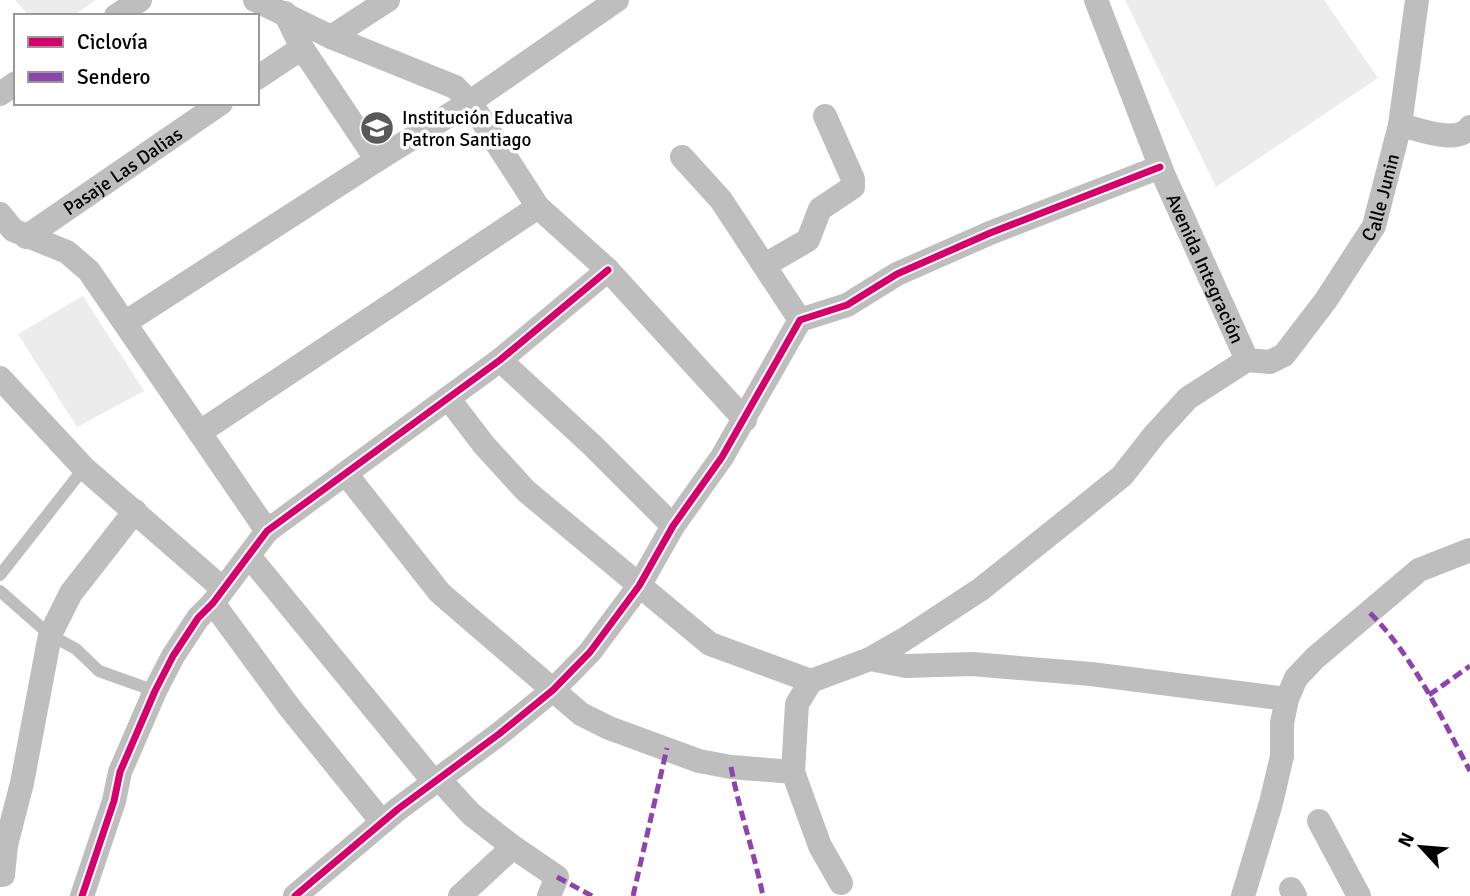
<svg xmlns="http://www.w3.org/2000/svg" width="1470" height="896" viewBox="0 0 1470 896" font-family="Signika,sans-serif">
	<rect width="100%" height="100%" fill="#fff"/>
	<g fill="#ececec">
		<path d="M15,0H96L73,16H29Z"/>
		<path d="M1125,0H1324L1378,78L1216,187Z"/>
		<path d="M83,296L144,391L77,427L18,334Z"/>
	</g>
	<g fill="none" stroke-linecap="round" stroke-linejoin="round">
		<g stroke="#bebebe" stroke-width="12">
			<path d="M0,575L84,468"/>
			<path d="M0,591L50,635L76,649L99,671L155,691"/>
		</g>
		<g stroke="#bebebe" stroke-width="24">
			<path d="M255,0L331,37L455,87L470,102L538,207L608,270L745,420"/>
			<path id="s1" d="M1096,0L1164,176L1247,360L1270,362L1284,355L1326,300L1374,226L1400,125L1417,0"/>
			<path d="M285,13L302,48L377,160"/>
			<path d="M116,16L140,0"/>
			<path d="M331,37L388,0"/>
			<path d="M257,78L302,48"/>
			<path d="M0,94L16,83"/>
			<path d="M1400,125C1419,129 1457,145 1470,127"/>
			<path d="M682,157L721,200L800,320"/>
			<path d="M0,214L13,230L67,252L89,271L267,531"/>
			<path id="s2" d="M26,237L221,103"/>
			<path d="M765,265L808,240L820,209L853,187V179L825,116"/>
			<path d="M126,322L377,160L470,102L617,0"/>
			<path d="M500,360L592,445L673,526"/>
			<path d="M0,378L84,468L223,589"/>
			<path d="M448,398L484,445L526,491L710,644L811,681"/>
			<path d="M200,432L538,207"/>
			<path d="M346,474L440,593L581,714L609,728L699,761L731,767L793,772"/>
			<path d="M249,556L434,782"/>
			<path d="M213,603L290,708L382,822"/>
			<path d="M870,659L905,639L981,589L1065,522L1122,476L1155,434L1188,398L1247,360"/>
			<path d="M439,779L471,814L513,847L557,877L549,896"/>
			<path d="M1319,821L1359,896"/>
			<path d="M3,875L6,845L22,783L50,635L71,593L135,511"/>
			<path d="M841,883L820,846L793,772L797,704L811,681L870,659L906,666L972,664L1091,674L1287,699"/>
			<path d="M1291,889L1295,896"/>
			<path d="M82,896L114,801L120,772L155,691L173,656L198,618L213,603L267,531L500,360L608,270"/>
			<path d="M295,896L398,809L499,734L553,690L590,652L639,586L673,526L722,457L800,320L847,305L897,274L990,233L1160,167"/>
			<path d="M460,896L513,847"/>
			<path d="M1243,896L1271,803L1282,756V723L1287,699L1296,678L1315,658L1419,570L1470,550"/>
		</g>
		<g stroke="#8e44ad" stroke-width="5" stroke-dasharray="10 5" stroke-linecap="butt">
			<path d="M1370,613C1414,657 1441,717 1470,771"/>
			<path d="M1429,695L1470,666"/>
			<path d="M731,767C739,810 754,852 763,896"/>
			<path d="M557,877L592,896"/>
			<path d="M633,896L667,748"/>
		</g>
		<g stroke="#fff" stroke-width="11">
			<g id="cycleway">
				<path d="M82,896L114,801L120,772L155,691L173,656L198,618L213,603L267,531L500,360L608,270"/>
				<path d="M295,896L398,809L499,734L553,690L590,652L639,586L673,526L722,457L800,320L847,305L897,274L990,233L1160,167"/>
			</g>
		</g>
		<use href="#cycleway" stroke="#d6006c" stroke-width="7"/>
	</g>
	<defs>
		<g id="school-disc" transform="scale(1.75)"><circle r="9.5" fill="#595959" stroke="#fff"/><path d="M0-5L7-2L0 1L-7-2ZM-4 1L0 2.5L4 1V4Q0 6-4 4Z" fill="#fff"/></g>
	</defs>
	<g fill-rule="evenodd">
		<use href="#school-disc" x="377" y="128"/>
	</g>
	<g text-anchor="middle" stroke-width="7" stroke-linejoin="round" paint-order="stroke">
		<g font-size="19" fill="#000" stroke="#fff" text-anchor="start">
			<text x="402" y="124">Institución Educativa<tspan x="402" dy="22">Patron Santiago</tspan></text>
		</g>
		<g font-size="19" fill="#000" stroke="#fff">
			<text dy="7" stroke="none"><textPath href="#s2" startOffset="117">Pasaje Las Dalias</textPath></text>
			<text dy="7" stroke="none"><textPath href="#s1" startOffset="616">Calle Junin</textPath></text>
			<text dy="7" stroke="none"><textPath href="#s1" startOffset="290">Avenida Integración</textPath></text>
		</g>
	</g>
	<rect x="14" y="14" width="245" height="91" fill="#ffffff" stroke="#999999" stroke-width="2"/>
	<rect x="28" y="37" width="35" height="10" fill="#d6006c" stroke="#999999" stroke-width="2"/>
	<text x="77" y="49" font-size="21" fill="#000000">Ciclovía</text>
	<rect x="28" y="72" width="35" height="10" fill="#8e44ad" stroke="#999999" stroke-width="2"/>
	<text x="77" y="84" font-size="21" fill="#000000">Sendero</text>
	<g transform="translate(1421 847) rotate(296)" stroke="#ffffff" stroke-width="5" paint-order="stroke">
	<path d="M0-5L12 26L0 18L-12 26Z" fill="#000000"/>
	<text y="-10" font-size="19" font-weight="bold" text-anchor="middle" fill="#000000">N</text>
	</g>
</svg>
